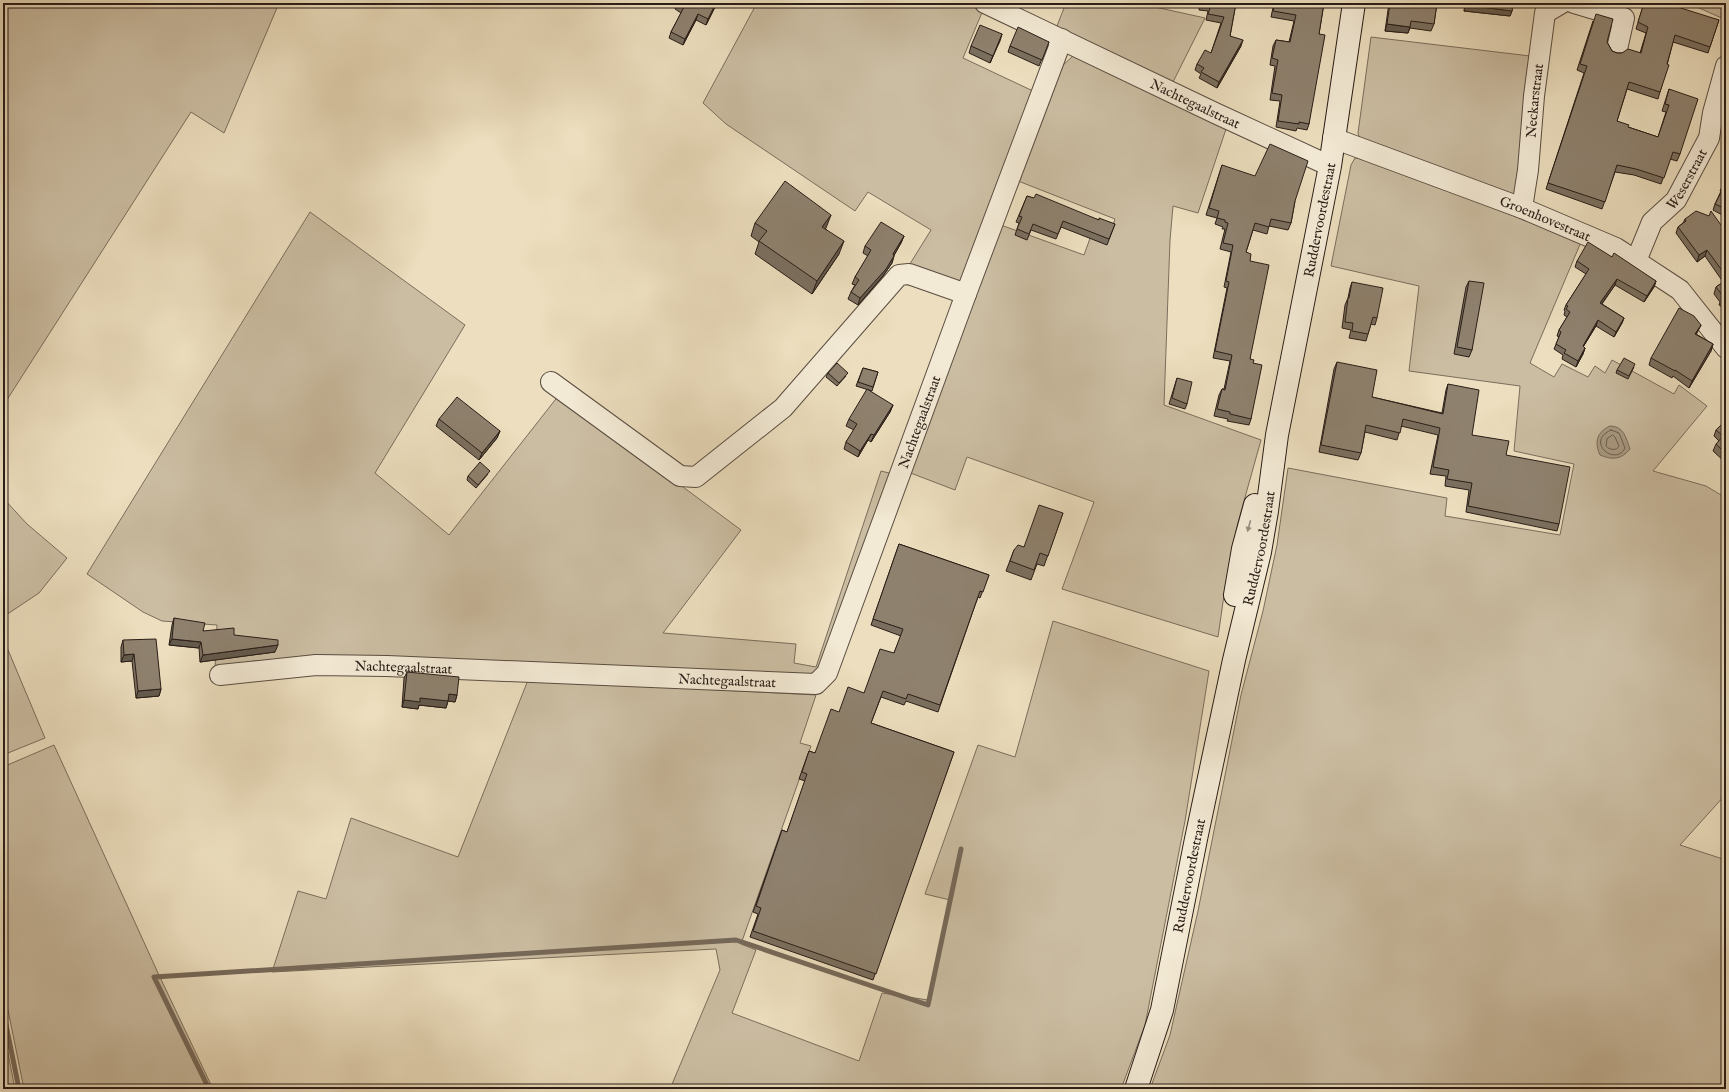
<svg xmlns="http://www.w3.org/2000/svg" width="1729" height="1092" viewBox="0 0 1729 1092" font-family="'IM FELL English',serif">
	<rect width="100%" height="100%" fill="#ecdebe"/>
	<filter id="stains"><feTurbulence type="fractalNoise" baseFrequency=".005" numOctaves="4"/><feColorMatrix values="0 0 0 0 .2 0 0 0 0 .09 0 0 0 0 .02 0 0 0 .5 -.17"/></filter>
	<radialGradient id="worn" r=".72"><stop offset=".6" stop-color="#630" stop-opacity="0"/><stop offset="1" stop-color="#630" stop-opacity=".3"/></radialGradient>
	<g fill="#cbbda2" stroke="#7a6d5c">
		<path d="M3,3H279L224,133L191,112L3,406Z"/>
		<path d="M757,3H968L983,10L963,58L1033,91L960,282L908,267L931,230L868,192L855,211L726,124L703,103Z"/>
		<path d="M1066,3H1137L1205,18L1172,84L1055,31Z"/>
		<path d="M1679,3H1726V20L1697,7Z"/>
		<path d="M1371,37L1530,56L1519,195L1510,197L1360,140L1358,133Z"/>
		<path d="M1074,55L1226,129L1198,213L1173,206L1170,240L1164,405L1261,440L1237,526L1225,588L1218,637L1062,589L1094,502L967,457L955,490L908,472L998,224L1084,255L1093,230L1109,237L1115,219L1013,179L1061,67Z"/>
		<path d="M1355,158L1369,160L1581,242L1530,363L1554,377L1562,364L1588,377L1595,366L1605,373L1612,360L1674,394L1679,385L1707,406L1653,471L1706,486L1726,498V794L1680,845L1726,860V1089H1150L1170,1035L1198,911L1241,695L1263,611L1277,545L1288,468L1447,498L1445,516L1560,535L1574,464L1514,451L1520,386L1409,371L1419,286L1331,266L1351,165Z"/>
		<path d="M310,212L465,325L375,473L449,535L559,395L741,530L663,633L796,644L794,663L816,667L881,471L897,475L824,679L371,656L254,661L215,669L217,625L162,621L143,612L87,574Z"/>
		<path d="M3,498L27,524L67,558L39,593L3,617Z"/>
		<path d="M1053,621L1209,671L1185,821L1145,1025L1121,1089H670L720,970L716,949L272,972L298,891L326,899L351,818L458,857L528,680L816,695L800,743L811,746L741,944L756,950L732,1013L859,1061L882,993L928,1000L950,900L925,894L978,745L1015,757Z"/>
		<path d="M3,638L45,738L3,755Z"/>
		<path d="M54,745L158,973L213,1089H24L8,1010L3,1002V767Z"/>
		<path d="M3,1028L15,1089H3Z"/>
	</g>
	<path fill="#aa9c85" stroke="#766959" d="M1610,426C1624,426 1626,438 1630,449C1621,460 1612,460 1600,455C1594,442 1597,432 1610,426Z"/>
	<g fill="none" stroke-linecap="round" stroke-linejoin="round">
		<g stroke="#6a5c4e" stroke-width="1">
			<path d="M1611,430L1619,433L1625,448C1616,467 1584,442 1611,430Z"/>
			<path d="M1613,435L1615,437L1619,446C1617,451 1609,450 1606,446L1607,439Z"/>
		</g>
		<g stroke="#766959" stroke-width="5">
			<path d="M3,1010L19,1089"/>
			<path d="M209,1089L154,977L736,940L928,1005L961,849"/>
		</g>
		<g stroke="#5a4d41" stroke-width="22">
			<g id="street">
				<path id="s1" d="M985,3L1215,113L1330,166"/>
				<path d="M1574,3L1624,18L1617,49"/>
				<path id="s2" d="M1333,138L1522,208L1616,248L1680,290L1726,348"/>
				<path id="s3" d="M1522,208L1528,170L1534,96L1545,13L1562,3"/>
				<path id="s4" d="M1636,261L1652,222L1676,200L1709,138L1713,113L1726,66"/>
				<path d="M551,382L680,476L696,477L783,408L899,275L909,274L966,294"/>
				<path id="s5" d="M220,675L316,665L387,666L816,684L827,673L966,294L1062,39"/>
			</g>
		</g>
		<g stroke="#291d17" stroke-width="24">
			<g id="secondary">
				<path d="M1235,595L1243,549L1255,505"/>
				<path id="s6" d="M1136,1089L1162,1010L1196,839L1234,660L1260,552L1267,511L1277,435L1330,166L1354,3"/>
			</g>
		</g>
		<use href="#street" stroke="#f3ead5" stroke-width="20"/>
		<use href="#secondary" stroke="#f3ead5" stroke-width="22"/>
	</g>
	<g fill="#7a6f5f" stroke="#291d17">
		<path d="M677,3H717L706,25L696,20L683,45L669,38L671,32L681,13L675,9Z"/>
		<path d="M1200,3H1236L1230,36L1241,46L1217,88L1199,78L1201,74L1195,70L1197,64L1211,53L1221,23L1206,20L1208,11L1199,10Z"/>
		<path d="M1274,3H1324L1319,34L1309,124L1307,130L1297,128L1296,131L1276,127L1280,101L1270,100L1275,66L1270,65L1273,46L1276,40L1289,42L1294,21L1271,17Z"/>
		<path d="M1389,3H1437L1434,24L1431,31L1410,28L1408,33L1385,31Z"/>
		<path d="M1465,3H1513L1512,11L1510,16L1464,11Z"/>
		<path d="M1644,3L1719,20L1708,53L1673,42L1660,92L1658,99L1627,89L1617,121L1628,127L1658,137L1666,112L1662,111L1669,89L1680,154L1677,161L1670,159L1661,184L1634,175L1615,172L1602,209L1546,189L1584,73L1577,70L1593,21L1607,42L1612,51L1617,53H1640L1646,33L1636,29Z"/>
		<path d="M1002,34L990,63L969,53L971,46Z"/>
		<path d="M1049,42L1039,66L1008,52L1010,46Z"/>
		<path d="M1222,165L1295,201L1291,223L1288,230L1269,226L1267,234L1253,230L1246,252L1250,261V359L1253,363L1251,419L1249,425L1227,421L1228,419L1214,416L1219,395L1222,389H1224L1230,361L1213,358L1227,288L1224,287L1231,252L1220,249L1225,229H1222L1223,227L1215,224L1217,218L1206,215Z"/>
		<path d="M1726,178V217L1713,210L1715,204L1721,191H1720Z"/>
		<path d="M1027,196L1099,220L1115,224L1107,245L1061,227L1056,239L1031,230L1027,240L1015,235L1019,223L1016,222Z"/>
		<path d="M1685,219L1726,232V309L1719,305L1720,302L1714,294L1716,287L1723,282L1705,256L1697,262L1676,233L1678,227L1683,223Z"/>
		<path d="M755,223L826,229L839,254L812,294L755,254L759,242L751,236Z"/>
		<path d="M904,236L901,243L894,255L892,263L883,276L858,305L848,299L851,292L855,285L852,284L855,277L868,256L863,253L865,246Z"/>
		<path d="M1612,257L1656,281L1654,287L1644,302L1615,285L1602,304L1624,318L1622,323L1614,337L1596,326L1583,347L1585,348L1583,354L1576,367L1562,359L1563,355L1554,349L1559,337L1557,336L1559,330L1567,317L1564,315L1565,311L1564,310L1566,305L1586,274L1575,267L1577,261Z"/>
		<path d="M1469,281L1472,350L1469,357L1454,354L1466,287Z"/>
		<path d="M1352,282L1377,318L1375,325L1371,324L1366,341L1349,338L1351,330L1342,328L1345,305L1348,298L1350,288Z"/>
		<path d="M1701,325L1696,334L1713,344L1711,351L1689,388L1673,376L1672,378L1649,365L1651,358Z"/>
		<path d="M1337,362L1372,397L1442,413L1446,390L1448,384L1472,435L1506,455L1559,524L1557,531L1466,512L1469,490L1445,486L1446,476L1430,474L1438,435L1401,426L1397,440L1365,432L1361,453L1358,460L1319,452L1334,369Z"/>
		<path d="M1634,367L1628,379L1616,373L1617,370Z"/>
		<path d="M863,368L878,372L872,391L856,386Z"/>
		<path d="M828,373L846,376L837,386L826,377Z"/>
		<path d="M1177,378L1187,404L1185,409L1169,404Z"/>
		<path d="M893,405L890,412L871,442L868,440L858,457L844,449L846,442L854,430L846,426L849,419Z"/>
		<path d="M439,419L500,431L497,438L479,460L436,426Z"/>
		<path d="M1726,420V463L1713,451L1716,444L1719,441L1714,436L1716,430Z"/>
		<path d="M488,474L476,488L467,480L468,476Z"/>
		<path d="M1063,513L1044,566L1037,564L1031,580L1006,571L1014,550L1024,547Z"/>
		<path d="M899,544L989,575L980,598L978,597L973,611L938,712L906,701L904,705L881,697L871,723L954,752L873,980L750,937L758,914L753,912L782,830L787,832L805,781L799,779L809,751L815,753L839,712L864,693L894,653L901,636L871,625Z"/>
		<path d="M174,618L203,631L275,652L200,662L199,648L169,645L172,625Z"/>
		<path d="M123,640L161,689L159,696L136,698L132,661L121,662V647Z"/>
		<path d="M407,672L457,695L455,702L448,701L446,708L419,705L418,709L402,707L404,678Z"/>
	</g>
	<g fill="#635a4d" stroke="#291d17">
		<path d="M716,3H717L706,25L708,19Z"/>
		<path d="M1466,5L1512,11L1510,16L1464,11Z"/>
		<path d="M698,14L696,20L683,45L685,39Z"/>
		<path d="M1387,24L1410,27L1408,33L1385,31Z"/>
		<path d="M1002,34L1000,41L990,63L993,56Z"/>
		<path d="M1243,40L1241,46L1217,88L1219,82Z"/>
		<path d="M831,215L826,228L817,240L822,227Z"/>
		<path d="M904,236L901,243L891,261L893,254Z"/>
		<path d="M844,241L839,254L812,294L817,281Z"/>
		<path d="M1707,250L1705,256L1697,262L1699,255Z"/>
		<path d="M894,256L892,263L883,276L858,305L860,298Z"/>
		<path d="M1617,279L1615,285L1598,309L1600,303Z"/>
		<path d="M1656,281L1654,287L1644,302L1647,296Z"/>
		<path d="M1624,318L1622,323L1614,337L1616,332Z"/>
		<path d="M1598,320L1596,326L1580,352L1583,346Z"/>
		<path d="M1701,325L1693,341L1695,334Z"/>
		<path d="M1713,344L1711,351L1689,388L1692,381Z"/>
		<path d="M1585,348L1583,354L1576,367L1578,361Z"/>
		<path d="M893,405L890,412L871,442L874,435Z"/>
		<path d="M500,431L497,438L479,460L482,453Z"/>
		<path d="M871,434L868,440L858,457L860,451Z"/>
		<path d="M172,639L201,642L199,648L169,645Z"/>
		<path d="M278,645L275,652L200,662L203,655Z"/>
		<path d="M134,654L132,661L121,662L124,655Z"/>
		<path d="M161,689L159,696L136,698L138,691Z"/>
		<path d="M449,694L457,695L455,702L448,701L446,708L419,705L418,709L402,707L404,700Z"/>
	</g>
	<g fill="#8e816e" stroke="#291d17">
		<path d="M677,3H716L708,19L698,14L685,39L671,32L684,7Z"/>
		<path d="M1201,3H1236L1230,36L1243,40L1219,82L1201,72L1204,68L1197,64L1205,50L1211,53L1224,17L1208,14L1211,5Z"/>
		<path d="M1275,3H1324L1319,34L1325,35L1309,124L1299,122V124L1278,121L1282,95L1272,93L1278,60L1272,58L1276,40L1290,42L1296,15L1273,11Z"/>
		<path d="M1390,3H1437L1434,24L1411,21L1410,27L1387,24Z"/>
		<path d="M1466,3H1513L1512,11L1466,5Z"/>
		<path d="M1644,3H1665L1719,20L1710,47L1675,35L1667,64L1669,65L1660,92L1629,82L1617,121L1629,125L1628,127L1658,137L1669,105L1665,104L1669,89L1698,99L1680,154L1673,152L1664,178L1636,169L1617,165L1605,202L1548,183L1587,66L1580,64L1596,14L1613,19L1607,42L1612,51L1617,53H1622L1628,49L1641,53L1648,27L1638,22Z"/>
		<path d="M980,25L1002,34L993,56L971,46Z"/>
		<path d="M1018,27L1049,42L1042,60L1010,46Z"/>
		<path d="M1270,144L1308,161L1295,201L1291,223L1271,219L1269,227L1255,223L1246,252L1251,254L1250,261L1269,265L1250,359L1254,360L1253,363L1262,365L1251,419L1230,414V412L1217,409L1222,389L1225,390L1232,355L1215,351L1229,282L1226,281L1233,245L1223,243L1228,223L1225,222V220L1217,218L1219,211L1209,208L1222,165L1255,176Z"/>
		<path d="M1726,178V209L1715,204L1725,185L1723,184Z"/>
		<path d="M785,181L831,215L822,227L844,241L817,281L759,241L767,231L755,223Z"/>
		<path d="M1036,194L1099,220V218L1115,224L1109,239L1063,221L1058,234L1033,224L1029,234L1017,229L1022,217L1019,216L1027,196L1034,198Z"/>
		<path d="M1696,211L1709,216L1711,211L1726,232V276L1707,250L1699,255L1678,227L1686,221L1685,219Z"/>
		<path d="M881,222L904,236L893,254L894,256L886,269L860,298L851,292L859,280L855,277L871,250L865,246Z"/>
		<path d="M1588,242L1612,257L1614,253L1656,281L1647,296L1617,279L1600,303L1624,318L1616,332L1598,320L1583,346L1585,348L1578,361L1564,353L1566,350L1556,344L1561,332L1559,330L1570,312L1566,309L1568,306L1566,305L1589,269L1577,261Z"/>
		<path d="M1726,280V301L1721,298L1723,296L1716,287Z"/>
		<path d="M1469,281L1484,283L1472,350L1457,347Z"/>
		<path d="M1352,282L1383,288L1377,318L1373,317L1368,334L1352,331L1353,323L1345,322L1348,298H1349Z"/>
		<path d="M1679,308L1694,316L1701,325L1695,334L1713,344L1692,381L1675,370V371L1651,358Z"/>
		<path d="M1624,358L1635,364L1629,376L1617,370Z"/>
		<path d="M1337,362L1377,370L1372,397L1443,414L1448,384L1479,390L1472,435L1509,441L1506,455L1570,467L1559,524L1468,506L1472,483L1447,479L1449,470L1433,467L1440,428L1403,419L1400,433L1366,425L1361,453L1321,445Z"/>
		<path d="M837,363L848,373L839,383L828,373Z"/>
		<path d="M863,368L878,372L873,387L858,382Z"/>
		<path d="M1177,378L1192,382L1187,404L1172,398Z"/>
		<path d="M867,389L893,405L874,435L871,434L860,451L846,442L857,424L849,419Z"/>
		<path d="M457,397L500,431L482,453L439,419Z"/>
		<path d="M1726,420V454L1716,444L1723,436L1716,430Z"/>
		<path d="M480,462L490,471L478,485L468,476Z"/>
		<path d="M1039,505L1063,513L1048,556L1040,553L1034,570L1010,561L1014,550L1018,545L1024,547Z"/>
		<path d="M899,544L989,575L983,592L980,591L974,608L940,705L908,694L906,699L883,691L871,723L954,752L876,974L753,931L761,908L756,906L782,830L787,832L807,774L802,772L809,751L815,753L831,709L839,712L848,687L864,693L880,649L894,653L903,629L873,619Z"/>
		<path d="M174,618L205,623L203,631L234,628V635L278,640V645L203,655L201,642L172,639Z"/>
		<path d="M156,639L161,689L138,691L134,654L124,655L123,640Z"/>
		<path d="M407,672L459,677L457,695L449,694L448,701L420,698V702L404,700Z"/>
	</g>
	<defs><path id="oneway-solid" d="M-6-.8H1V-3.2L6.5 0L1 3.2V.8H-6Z"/></defs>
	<use fill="#988e80" href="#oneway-solid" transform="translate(1249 526) rotate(105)"/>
	<g text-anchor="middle" stroke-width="3" stroke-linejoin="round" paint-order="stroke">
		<g font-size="14" fill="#291d17" stroke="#f3ead5">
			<text dy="5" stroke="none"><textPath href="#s3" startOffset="108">Neckarstraat</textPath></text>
			<text dy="5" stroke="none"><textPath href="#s1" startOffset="233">Nachtegaalstraat</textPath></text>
			<text dy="5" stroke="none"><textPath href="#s4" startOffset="98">Weserstraat</textPath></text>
			<text dy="5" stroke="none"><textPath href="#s2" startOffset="227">Groenhovestraat</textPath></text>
			<text dy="5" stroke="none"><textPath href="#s6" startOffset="889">Ruddervoordestraat</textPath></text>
			<text dy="5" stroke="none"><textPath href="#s5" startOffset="880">Nachtegaalstraat</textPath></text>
			<text dy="5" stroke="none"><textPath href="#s6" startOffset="555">Ruddervoordestraat</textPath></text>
			<text dy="5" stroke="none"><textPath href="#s5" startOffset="184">Nachtegaalstraat</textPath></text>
			<text dy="5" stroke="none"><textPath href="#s5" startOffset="508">Nachtegaalstraat</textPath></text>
			<text dy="5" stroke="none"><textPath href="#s6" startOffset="220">Ruddervoordestraat</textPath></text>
		</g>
	</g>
	<rect width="1729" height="1092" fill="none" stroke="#ecdebe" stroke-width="16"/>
	<rect x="4" y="4" width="1721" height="1084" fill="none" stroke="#291d17" stroke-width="2"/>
	<rect x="8" y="8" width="1713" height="1076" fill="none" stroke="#291d17"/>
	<rect width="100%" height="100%" filter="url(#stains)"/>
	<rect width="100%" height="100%" fill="url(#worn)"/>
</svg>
